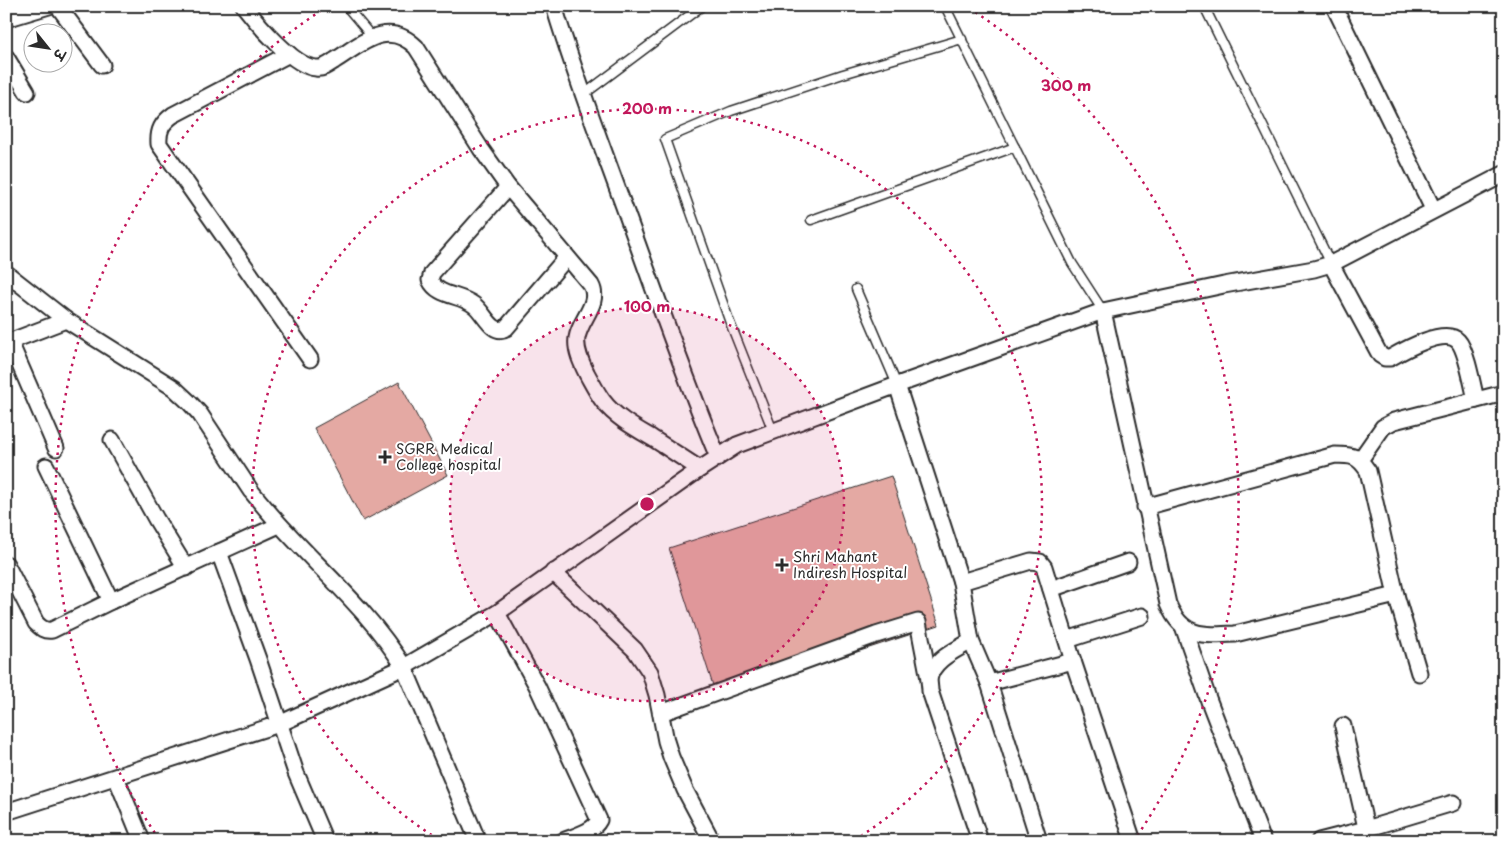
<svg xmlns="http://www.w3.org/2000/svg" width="1510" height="847" viewBox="0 0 1510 847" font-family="'Playpen Sans','Playpen Sans Deva',sans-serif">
	<rect width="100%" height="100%" fill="#fff"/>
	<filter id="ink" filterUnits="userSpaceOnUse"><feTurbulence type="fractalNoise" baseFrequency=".02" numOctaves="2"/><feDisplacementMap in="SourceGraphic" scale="10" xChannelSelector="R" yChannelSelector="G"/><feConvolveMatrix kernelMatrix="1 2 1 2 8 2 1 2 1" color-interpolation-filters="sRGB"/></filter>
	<g filter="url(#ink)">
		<g fill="#e4a9a3" stroke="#2b2b2b">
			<path d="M399,382L448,475L363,521L314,428Z"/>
			<path d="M891,476L939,625L717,698L669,548Z"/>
		</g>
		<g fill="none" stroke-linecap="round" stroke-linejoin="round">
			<g stroke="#2b2b2b" stroke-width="11">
				<g id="lane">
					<path d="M346,6L373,38"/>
					<path d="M945,6L1072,263L1103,311"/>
					<path d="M1204,6L1331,264"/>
					<path d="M583,95L702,6"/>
					<path d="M811,220L1015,147"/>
					<path d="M856,289L897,385"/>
					<path d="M773,431L729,320L665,139L731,111L843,74L962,39"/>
				</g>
			</g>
			<g stroke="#2b2b2b" stroke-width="19">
				<g id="street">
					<path d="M58,6L102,65"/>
					<path d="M244,6C257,23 294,67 316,68C323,69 328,65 334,61C360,45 387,18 416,47L481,149L508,187L591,285C601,303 580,319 577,338C575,350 582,364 587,374C592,383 597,393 603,401C615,417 635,428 652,438C668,448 684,459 700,469"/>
					<path d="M554,6C574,73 599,138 623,204C654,289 683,374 718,457"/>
					<path d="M1334,6L1433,209"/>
					<path d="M6,19L49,6"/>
					<path d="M289,54L173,115C162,123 158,130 159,144L310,359"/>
					<path d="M6,57L27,92"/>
					<path d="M508,187L432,273L430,280C438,297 460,294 474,305C484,312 492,336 506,328L567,257"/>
					<path d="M1331,264L1380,355L1385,358H1390C1404,350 1445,327 1458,341C1466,349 1473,387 1476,400"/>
					<path d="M6,273L66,320L174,388L189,402L200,414L251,491L267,510C312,563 367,607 404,667L478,841"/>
					<path d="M1103,311L1168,604C1182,637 1202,636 1235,634L1396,595"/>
					<path d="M10,342L56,448"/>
					<path d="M6,343L66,320"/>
					<path d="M897,385L961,582L971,641L989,683L1039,841"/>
					<path d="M112,440L156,519L186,568"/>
					<path d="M1360,460L1383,427L1394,421L1504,393"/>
					<path d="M46,466L111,601"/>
					<path d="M1145,507L1335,455C1353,455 1358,456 1368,471L1396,595L1419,673"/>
					<path d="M219,552L258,659L296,773L325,841"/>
					<path d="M6,564L36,623C41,628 44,631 52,630L111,601L279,525"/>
					<path d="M553,572L635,650L650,672L657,695L666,741L671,757L685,790L712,841"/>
					<path d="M961,582L1031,561L1040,562L1044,567L1073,661L1133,841"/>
					<path d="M1051,589L1128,562"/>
					<path d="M497,613L537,686L599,820C593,832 575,836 563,841"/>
					<path d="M1184,629L1209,701L1263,841"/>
					<path d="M1067,640L1142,616"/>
					<path d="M971,641C957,650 933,659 929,679C929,682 930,687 930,691L980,841"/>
					<path d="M989,683L1073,661"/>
					<path d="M661,713L876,635L918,622L929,679"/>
					<path d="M1343,726L1369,841"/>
					<path d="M116,777L142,841"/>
					<path d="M6,812L279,724L404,667L497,613L700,469L737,445L897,385L1103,311L1224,285L1314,269L1331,264L1504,174"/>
					<path d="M1319,841L1366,829L1453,803"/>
				</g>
			</g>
			<use href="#lane" stroke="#fff" stroke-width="8"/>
			<use href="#street" stroke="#fff" stroke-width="15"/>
		</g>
	</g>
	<circle cx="647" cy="504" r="197" fill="#c2185b" fill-opacity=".12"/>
	<g fill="none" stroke="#c2185b" stroke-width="2.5" stroke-dasharray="2.5 5">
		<circle cx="647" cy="504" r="197"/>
		<path d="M438 839A395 395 0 1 1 856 839"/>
		<path d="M159 839A592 592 0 0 1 325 8M969 8A592 592 0 0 1 1135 839"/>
	</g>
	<g fill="#2b2b2b" stroke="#fff" stroke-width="2">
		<path d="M382.5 449.5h5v5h5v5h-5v5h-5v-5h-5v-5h5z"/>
		<path d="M779.5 557.5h5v5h5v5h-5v5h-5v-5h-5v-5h5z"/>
	</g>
	<g text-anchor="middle" stroke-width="4" stroke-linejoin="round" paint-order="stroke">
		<g font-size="14" fill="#2b2b2b" stroke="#fff" text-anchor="start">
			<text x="396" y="454">SGRR Medical<tspan x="396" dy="16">College hospital</tspan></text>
			<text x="793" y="562">Shri Mahant<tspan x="793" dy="16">Indiresh Hospital</tspan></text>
		</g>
	</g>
	<circle cx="647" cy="504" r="8" fill="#c2185b" stroke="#fff" stroke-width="2.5"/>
	<g font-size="15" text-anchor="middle" font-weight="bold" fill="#c2185b" stroke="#fff" stroke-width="4" stroke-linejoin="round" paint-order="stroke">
		<text x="1066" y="91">300 m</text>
		<text x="647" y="114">200 m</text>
		<text x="647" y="312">100 m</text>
	</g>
	<rect width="1510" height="847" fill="none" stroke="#fff" stroke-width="25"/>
	<rect x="12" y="12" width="1485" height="822" fill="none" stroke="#2b2b2b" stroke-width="2" filter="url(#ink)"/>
	<g transform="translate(48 48) rotate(120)"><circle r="24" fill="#ffffff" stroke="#aaaaaa"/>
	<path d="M0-4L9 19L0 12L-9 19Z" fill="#2b2b2b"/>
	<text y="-8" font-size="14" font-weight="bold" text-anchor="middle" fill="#2b2b2b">उ</text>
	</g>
</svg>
